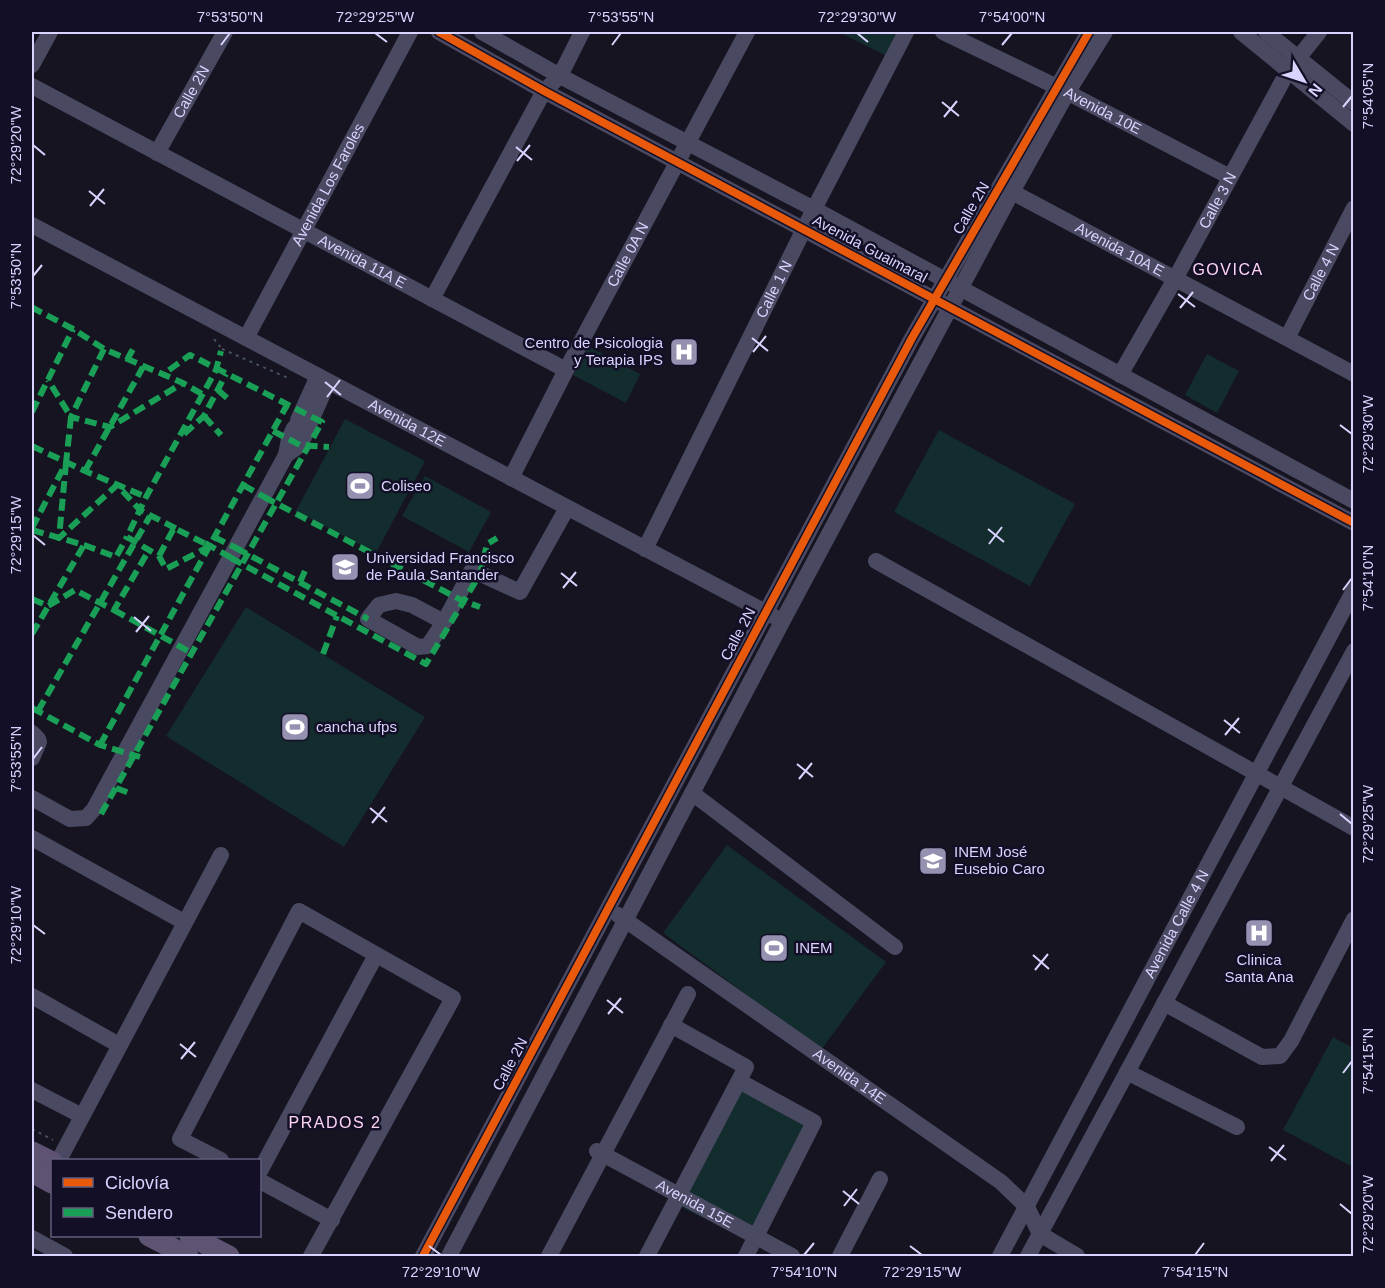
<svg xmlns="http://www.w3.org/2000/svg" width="1385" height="1288" viewBox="0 0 1385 1288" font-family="Arial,sans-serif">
	<rect width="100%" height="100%" fill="#161421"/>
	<g fill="#132c2d">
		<path d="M839,32H899L887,56Z"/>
		<path d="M588,346L640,374L626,403L573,375Z"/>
		<path d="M1207,354L1239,371L1217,413L1185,395Z"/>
		<path d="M345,419L425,461L376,553L296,511Z"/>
		<path d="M939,430L1075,504L1030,586L894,512Z"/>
		<path d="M425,476L491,512L469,552L402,516Z"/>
		<path d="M246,607L425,717L344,847L166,736Z"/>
		<path d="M727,845L886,962L821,1050L663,933Z"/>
		<path d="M1333,1037L1353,1048V1167L1283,1130Z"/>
		<path d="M742,1085L809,1122L746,1240L678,1205Z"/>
	</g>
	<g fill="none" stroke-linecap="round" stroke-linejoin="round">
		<g stroke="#44505f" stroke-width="2" stroke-dasharray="3 4.5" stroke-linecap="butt">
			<path d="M214,339L222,349L221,351"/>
			<path d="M222,349L288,378"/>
			<path d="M32,1129L53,1140"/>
		</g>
		<g stroke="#4a4962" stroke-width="16">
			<path d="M439,32L544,91L1354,523"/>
			<path d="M482,32L560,76L814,209L1354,501"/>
			<path id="s1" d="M943,32L1057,87L1230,177"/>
			<path d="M1241,32L1354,124"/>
			<path d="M1266,32L1354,103"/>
			<path d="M32,65L50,32"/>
			<path id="s2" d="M32,86L566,370"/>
			<path id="s3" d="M157,153L225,32"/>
			<path id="s4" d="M1012,192L1354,374"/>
			<path id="s5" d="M32,225L773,616"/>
			<path d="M432,299L544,91L560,76L582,32"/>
			<path id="s6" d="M246,338L410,32"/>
			<path id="s7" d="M1287,338L1354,208"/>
			<path id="s8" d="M1120,375L1175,279L1288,71L1319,32"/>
			<path d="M298,420L318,376"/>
			<path d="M309,425L328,382"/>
			<path d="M286,455L300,445L306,433"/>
			<path id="s9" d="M511,478L566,370L747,32"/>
			<path id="s10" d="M645,549L814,209L906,32"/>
			<path d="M876,561L1354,828"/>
			<path d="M396,601L412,605L444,622L428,646L418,647L368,619L379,605Z"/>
			<path d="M444,622L472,570L520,592L567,508"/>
			<path d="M32,733L38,739L39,742L32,758"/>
			<path d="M692,793L895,947"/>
			<path d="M32,798L70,819L86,818L94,809L286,455L289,439L294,428"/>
			<path d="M32,838L184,922"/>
			<path id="s11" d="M618,915L1001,1182L1027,1207L1040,1234L1077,1256"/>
			<path d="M32,996L119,1045"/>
			<path d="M1164,1003L1262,1057L1280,1056L1291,1041L1354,919"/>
			<path d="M1127,1072L1237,1127"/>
			<path d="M739,1081L814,1122L746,1256"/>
			<path d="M32,1090L82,1116"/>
			<path id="s12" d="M597,1151L792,1256"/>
			<path d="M59,1160L221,855"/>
			<path d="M221,1160L180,1139L299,911L453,998L311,1256"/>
			<path d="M260,1171L376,955"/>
			<path d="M260,1181L332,1220"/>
			<path d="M32,1238L65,1256"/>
			<path d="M423,1256L912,338L1089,32"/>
			<path d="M449,1256L783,620L1012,192L1067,93L1105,32"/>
			<path d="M549,1256L688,994"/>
			<path d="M647,1256L746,1067L671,1025"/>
			<path d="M840,1256L880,1179"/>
			<path id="s13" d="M1000,1256L1354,590"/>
			<path d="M1028,1256L1354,651"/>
		</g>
		<g stroke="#5e5373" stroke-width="21">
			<path d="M32,1152L52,1162"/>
			<path d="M32,1172L52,1183"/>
			<path d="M149,1236L188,1256"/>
			<path d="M190,1236L229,1256"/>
		</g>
		<g stroke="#1a9f57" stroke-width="6" stroke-dasharray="12 6" stroke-linecap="butt">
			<path d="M32,310L33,308L73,329L104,349L183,383L202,394"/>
			<path d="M104,349L71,417L110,427L183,383"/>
			<path d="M127,360L133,349"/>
			<path d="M218,390L227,398"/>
			<path d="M32,412L73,329"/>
			<path d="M204,416L221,435"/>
			<path d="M273,431L300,445L329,447"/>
			<path d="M184,434L204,416L226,374"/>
			<path d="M32,446L85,471L146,497"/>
			<path d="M66,463L59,538L117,485L140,510L179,530"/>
			<path d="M85,471L143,367"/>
			<path d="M243,485L268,499"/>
			<path d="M264,497L463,601L480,607"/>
			<path d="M32,528L66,463L71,417L48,380"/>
			<path d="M32,530L84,545L116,557L127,537"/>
			<path d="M214,537L242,551"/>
			<path d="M205,543L237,561"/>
			<path d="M236,548L368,619"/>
			<path d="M159,556L174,528L210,546L166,569L159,556L127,537L146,497L216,370L221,351"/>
			<path d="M231,558L426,664L480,574L487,544L497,538"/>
			<path d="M300,582L305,571"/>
			<path d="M32,599L48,606L75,590L114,610L149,550"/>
			<path d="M114,610L192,653"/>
			<path d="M32,634L84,545"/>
			<path d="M323,654L337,616"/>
			<path d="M32,708L100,745L140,757"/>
			<path d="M38,711L150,516"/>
			<path d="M100,745L287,405"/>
			<path d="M116,788L129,793"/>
			<path d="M101,814L322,422L190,355L162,375"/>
		</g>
		<g stroke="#130f26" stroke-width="11">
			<g id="cycleway">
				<path d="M439,32L544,91L1354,523"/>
				<path d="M423,1256L912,338L1089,32"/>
			</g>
		</g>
		<use href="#cycleway" stroke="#e8590c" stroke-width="8"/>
	</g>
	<path fill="none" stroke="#d9d4ff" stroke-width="2" d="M375,33L387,42M857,33L868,42M221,45L230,33M612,45L621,33M1002,45L1012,33M942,102L959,116M1343,107L1352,96M944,117L957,101M33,145L45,155M516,147L532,160M517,161L530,145M89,191L105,204M90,206L104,189M33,276L42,265M1178,294L1195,307M1180,308L1193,292M752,338L768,351M753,352L766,336M325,382L341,395M327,397L340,380M1340,425L1352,434M988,529L1004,542M33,535L45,545M989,544L1002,527M561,573L577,586M563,588L576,572M1343,590L1352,578M134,617L151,631M136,632L149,616M1224,720L1240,733M1225,735L1239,718M33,759L42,747M797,764L813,777M799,779L812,763M370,808L387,822M1340,814L1352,824M372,823L385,807M33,925L45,934M1033,955L1049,969M1035,970L1048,954M607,1000L623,1013M608,1014L621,998M180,1044L196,1057M181,1059L195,1042M1343,1073L1352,1061M1269,1147L1286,1160M1271,1161L1284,1145M843,1191L859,1204M1340,1204L1352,1214M844,1206L857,1189M429,1246L441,1255M910,1246L922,1255M804,1255L814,1243M1195,1255L1204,1243"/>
	<defs>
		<g id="hospital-square" transform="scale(1.5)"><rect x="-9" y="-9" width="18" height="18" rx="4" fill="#9591b1" stroke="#130f26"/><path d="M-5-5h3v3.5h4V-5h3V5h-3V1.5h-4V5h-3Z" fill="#fff"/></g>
		<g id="stadium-square" transform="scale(1.5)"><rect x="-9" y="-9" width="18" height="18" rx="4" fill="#9591b1" stroke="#130f26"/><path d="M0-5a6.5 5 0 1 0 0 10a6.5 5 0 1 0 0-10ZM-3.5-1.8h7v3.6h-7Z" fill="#fff"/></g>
		<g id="university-square" transform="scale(1.5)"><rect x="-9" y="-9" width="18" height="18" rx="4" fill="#9591b1" stroke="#130f26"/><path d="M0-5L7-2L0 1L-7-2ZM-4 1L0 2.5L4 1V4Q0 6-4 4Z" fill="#fff"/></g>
	</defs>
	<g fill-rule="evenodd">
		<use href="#hospital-square" x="684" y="352"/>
		<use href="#stadium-square" x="360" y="486"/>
		<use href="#university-square" x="345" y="567"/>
		<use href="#stadium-square" x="295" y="727"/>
		<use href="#university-square" x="933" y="861"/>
		<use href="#hospital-square" x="1259" y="933"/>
		<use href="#stadium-square" x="774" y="948"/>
	</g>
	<g text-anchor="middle" stroke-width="5" stroke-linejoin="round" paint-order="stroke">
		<g font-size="15" fill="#d9d4ff" stroke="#130f26">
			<text dy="5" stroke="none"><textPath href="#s3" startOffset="70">Calle 2N</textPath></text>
			<text dy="5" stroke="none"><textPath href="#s1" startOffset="178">Avenida 10E</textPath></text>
			<text dy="5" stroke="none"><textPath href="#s6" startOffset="174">Avenida Los Faroles</textPath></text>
			<text dy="5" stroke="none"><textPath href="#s8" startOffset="200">Calle 3 N</textPath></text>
			<text transform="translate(971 208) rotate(-60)" y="5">Calle 2N</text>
			<text transform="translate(870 249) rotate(28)" y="5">Avenida Guaimaral</text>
			<text dy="5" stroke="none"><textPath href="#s4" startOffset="122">Avenida 10A E</textPath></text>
			<text dy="5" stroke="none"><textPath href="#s9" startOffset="252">Calle 0A N</textPath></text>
			<text dy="5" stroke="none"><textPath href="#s2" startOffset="374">Avenida 11A E</textPath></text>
			<text dy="5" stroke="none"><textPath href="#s7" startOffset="74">Calle 4 N</textPath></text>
			<text dy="5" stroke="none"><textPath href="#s10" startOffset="290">Calle 1 N</textPath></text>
			<text dy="5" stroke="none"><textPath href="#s5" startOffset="424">Avenida 12E</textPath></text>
			<text transform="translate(738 634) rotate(-62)" y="5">Calle 2N</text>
			<text dy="5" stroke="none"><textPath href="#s13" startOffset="376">Avenida Calle 4 N</textPath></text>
			<text transform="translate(510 1064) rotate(-62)" y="5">Calle 2N</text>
			<text dy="5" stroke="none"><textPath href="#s11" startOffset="282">Avenida 14E</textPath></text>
			<text dy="5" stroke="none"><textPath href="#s12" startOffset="111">Avenida 15E</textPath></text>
		</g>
		<g font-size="15" fill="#d9d4ff" stroke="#130f26" text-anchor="start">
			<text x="663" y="348" text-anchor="end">Centro de Psicologia<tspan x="663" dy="17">y Terapia IPS</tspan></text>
			<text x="381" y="491">Coliseo</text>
			<text x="366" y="563">Universidad Francisco<tspan x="366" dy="17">de Paula Santander</tspan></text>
			<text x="316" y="732">cancha ufps</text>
			<text x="954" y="857">INEM José<tspan x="954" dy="17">Eusebio Caro</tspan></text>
			<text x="795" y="953">INEM</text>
			<text x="1259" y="965" text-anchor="middle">Clinica<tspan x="1259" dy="17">Santa Ana</tspan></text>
		</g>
		<g font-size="16" letter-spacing="1.5" fill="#ffd6f0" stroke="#130f26">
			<text x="1228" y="275">GOVICA</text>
			<text x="335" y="1128">PRADOS 2</text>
		</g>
	</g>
	<rect width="1385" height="1288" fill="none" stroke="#130f26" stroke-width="66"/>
	<rect x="51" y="1159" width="210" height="78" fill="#130f26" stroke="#625e7d" stroke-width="1.5"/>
	<rect x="63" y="1178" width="30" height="9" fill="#e8590c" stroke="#625e7d" stroke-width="1.5"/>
	<text x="105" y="1189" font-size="18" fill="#d9d4ff">Ciclovía</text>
	<rect x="63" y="1208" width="30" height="9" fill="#1a9f57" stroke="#625e7d" stroke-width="1.5"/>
	<text x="105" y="1219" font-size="18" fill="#d9d4ff">Sendero</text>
	<g transform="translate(1304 81) rotate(129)" stroke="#130f26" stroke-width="4.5" paint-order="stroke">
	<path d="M0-4.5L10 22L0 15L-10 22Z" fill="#d9d4ff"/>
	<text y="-9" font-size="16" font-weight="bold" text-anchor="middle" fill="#d9d4ff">N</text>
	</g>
	<rect x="33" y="33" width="1319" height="1222" fill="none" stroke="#d9d4ff" stroke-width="2"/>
	<g font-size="15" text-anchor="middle" fill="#d9d4ff">
		<text x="230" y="22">7°53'50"N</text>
		<text x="375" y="22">72°29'25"W</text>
		<text x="621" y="22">7°53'55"N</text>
		<text x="857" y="22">72°29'30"W</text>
		<text x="1012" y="22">7°54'00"N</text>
		<text transform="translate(1368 96) rotate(-90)" y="5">7°54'05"N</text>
		<text transform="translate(16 145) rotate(-90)" y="5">72°29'20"W</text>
		<text transform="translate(16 276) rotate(-90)" y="5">7°53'50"N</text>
		<text transform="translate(1368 434) rotate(-90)" y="5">72°29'30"W</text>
		<text transform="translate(16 535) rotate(-90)" y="5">72°29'15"W</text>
		<text transform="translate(1368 578) rotate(-90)" y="5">7°54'10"N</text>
		<text transform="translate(16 759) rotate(-90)" y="5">7°53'55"N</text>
		<text transform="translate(1368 824) rotate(-90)" y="5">72°29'25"W</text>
		<text transform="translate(16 925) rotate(-90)" y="5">72°29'10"W</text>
		<text transform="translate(1368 1061) rotate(-90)" y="5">7°54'15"N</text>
		<text transform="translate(1368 1214) rotate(-90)" y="5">72°29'20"W</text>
		<text x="441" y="1277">72°29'10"W</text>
		<text x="804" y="1277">7°54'10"N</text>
		<text x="922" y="1277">72°29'15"W</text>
		<text x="1195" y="1277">7°54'15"N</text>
	</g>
</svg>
